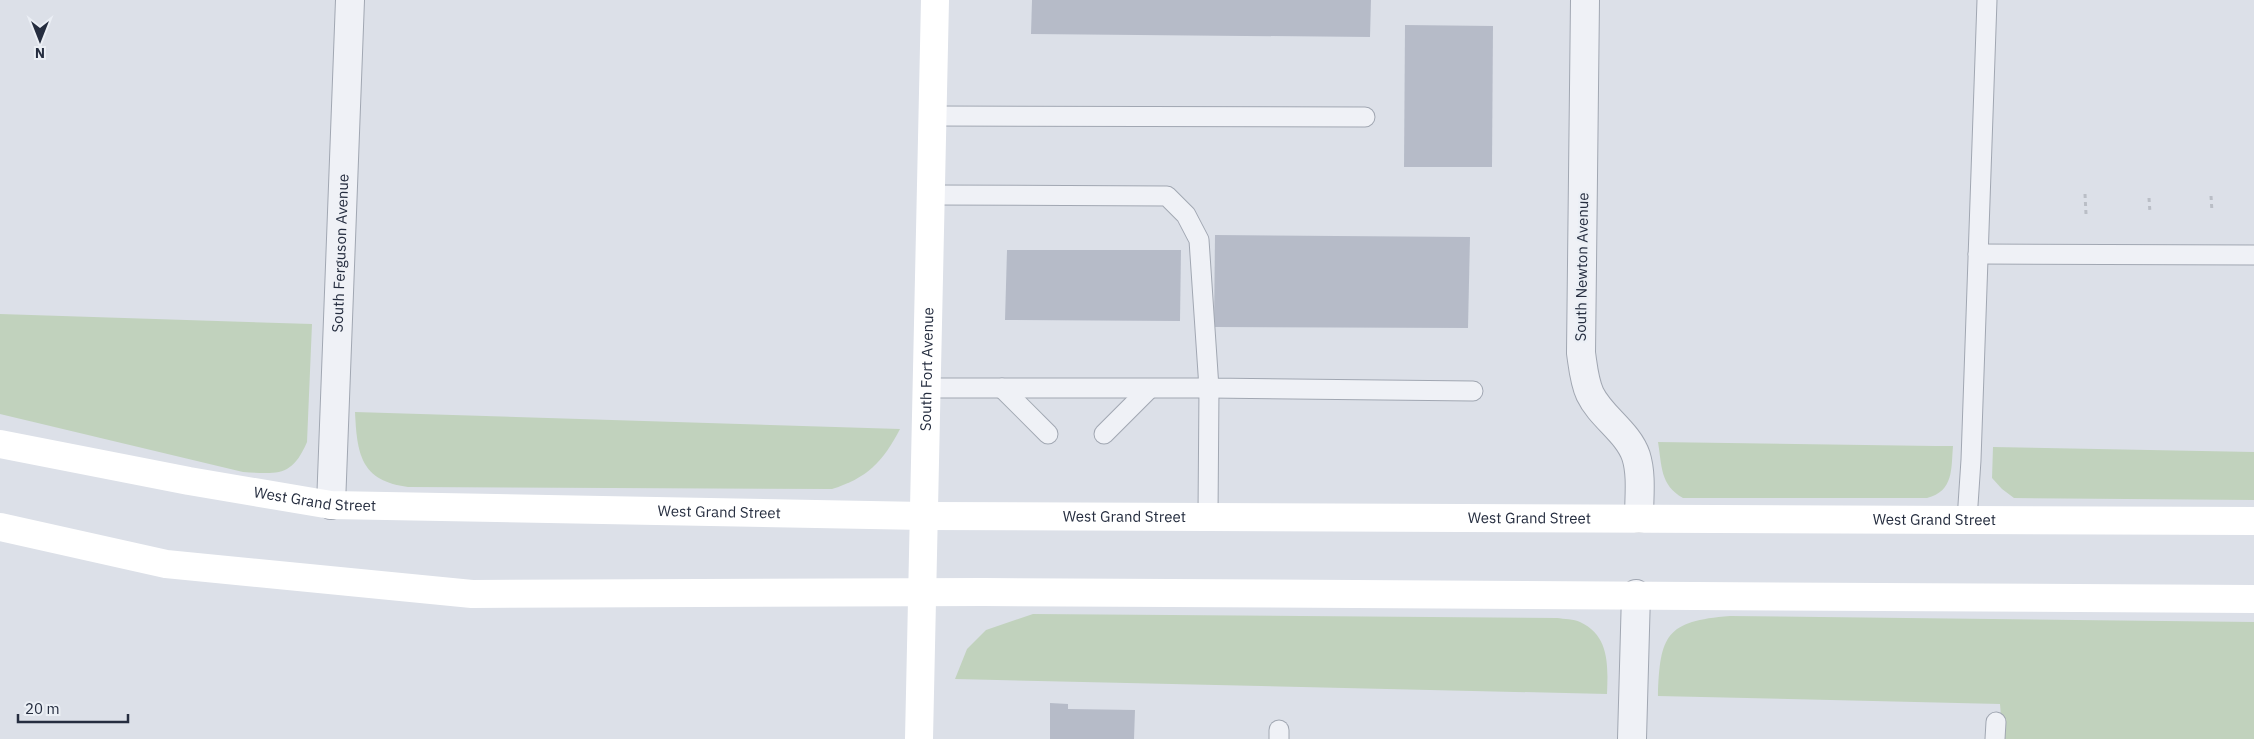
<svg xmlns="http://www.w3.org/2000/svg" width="2254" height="739" viewBox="0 0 2254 739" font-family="'IBM Plex Sans',sans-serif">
	<rect width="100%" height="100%" fill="#dce0e8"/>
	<g fill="#c1d2bd">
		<path d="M0,314L312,324L307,442C292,477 278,474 243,472L0,414Z"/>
		<path d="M355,412L900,429C883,462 867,478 832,489L408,487C360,481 357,453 355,412Z"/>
		<path d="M1658,442L1935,446H1953C1951,469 1954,491 1927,498H1683C1660,485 1662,466 1658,442Z"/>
		<path d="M1993,447L2254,452V500L2014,498L2002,489L1992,478Z"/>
		<path d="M1033,614L1557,618C1564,619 1574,619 1580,622C1610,636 1608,666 1607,694L955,679L967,649L986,630Z"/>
		<path d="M1730,616L2254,622V739H2003L2000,704L1658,696C1660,635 1666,621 1730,616Z"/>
	</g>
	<g fill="#b6bbc8">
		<path d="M1032,0H1371L1370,37L1031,34Z"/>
		<path d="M1405,25L1493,26L1492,167H1404Z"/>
		<path d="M1215,235L1470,237L1468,328L1214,327Z"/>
		<path d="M1007,250H1181L1180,321L1005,320Z"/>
		<path d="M1050,703L1068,704V709L1135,710L1134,739H1050Z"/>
	</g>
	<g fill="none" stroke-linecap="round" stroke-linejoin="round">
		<g stroke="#a1a7b2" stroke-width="21">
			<g id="lane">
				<path d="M932,116L1365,117"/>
				<path d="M931,195L1167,196L1186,215L1199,240L1209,388L1473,391"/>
				<path d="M1978,254L2254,255"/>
				<path d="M927,388H1209L1208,516"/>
				<path d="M1002,388L1048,434"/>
				<path d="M1104,434L1149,389"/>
				<path d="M1967,520L1971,460L1987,0"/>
				<path d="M1279,739V730"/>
				<path d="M1995,739L1996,722"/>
			</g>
		</g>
		<g stroke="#a1a7b2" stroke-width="30">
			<g id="street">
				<path d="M1585,0L1581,353C1583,366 1584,381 1590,394C1601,417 1628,432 1636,456C1642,475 1639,498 1639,518"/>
				<path id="s1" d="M331,505L350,0"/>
				<path d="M1632,739L1636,594"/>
			</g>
		</g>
		<g stroke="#babec6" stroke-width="3" stroke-dasharray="4 4" stroke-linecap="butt">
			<path d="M2085,194L2086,214"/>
			<path d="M2211,196L2212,212"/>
			<path d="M2149,198L2150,213"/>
		</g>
		<use href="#lane" stroke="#eff1f6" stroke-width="19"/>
		<use href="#street" stroke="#eff1f6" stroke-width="28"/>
		<g stroke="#fff" stroke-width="28">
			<path id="s2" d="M0,444L189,481L331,505L924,516L2254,521"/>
			<path d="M0,527L166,564L472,594L983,592L2254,599"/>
			<path id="s3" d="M919,739L935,0"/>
		</g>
	</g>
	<g text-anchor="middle" stroke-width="4.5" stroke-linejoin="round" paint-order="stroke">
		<g font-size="15" fill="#252d3f" stroke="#ebeff5">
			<text dy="5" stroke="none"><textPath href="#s1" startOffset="252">South Ferguson Avenue</textPath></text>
			<text transform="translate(1582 267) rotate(-89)" y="5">South Newton Avenue</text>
			<text dy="5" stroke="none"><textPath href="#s3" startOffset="370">South Fort Avenue</textPath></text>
			<text dy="5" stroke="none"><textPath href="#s2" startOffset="320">West Grand Street</textPath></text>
			<text dy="5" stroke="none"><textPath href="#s2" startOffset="725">West Grand Street</textPath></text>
			<text dy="5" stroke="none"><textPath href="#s2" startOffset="1130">West Grand Street</textPath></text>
			<text dy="5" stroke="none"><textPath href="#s2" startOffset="1535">West Grand Street</textPath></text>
			<text dy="5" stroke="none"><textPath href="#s2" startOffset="1940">West Grand Street</textPath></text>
		</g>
	</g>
	<g transform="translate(40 40) rotate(180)" stroke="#ebeff5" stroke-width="4" paint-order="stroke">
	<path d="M0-4L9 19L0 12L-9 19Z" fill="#252d3f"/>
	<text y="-8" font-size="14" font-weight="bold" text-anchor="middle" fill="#252d3f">N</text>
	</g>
	<path d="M18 714v8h110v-8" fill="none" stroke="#252d3f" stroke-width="2.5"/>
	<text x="25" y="714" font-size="15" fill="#252d3f" stroke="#ebeff5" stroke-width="4" paint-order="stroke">20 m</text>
</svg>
